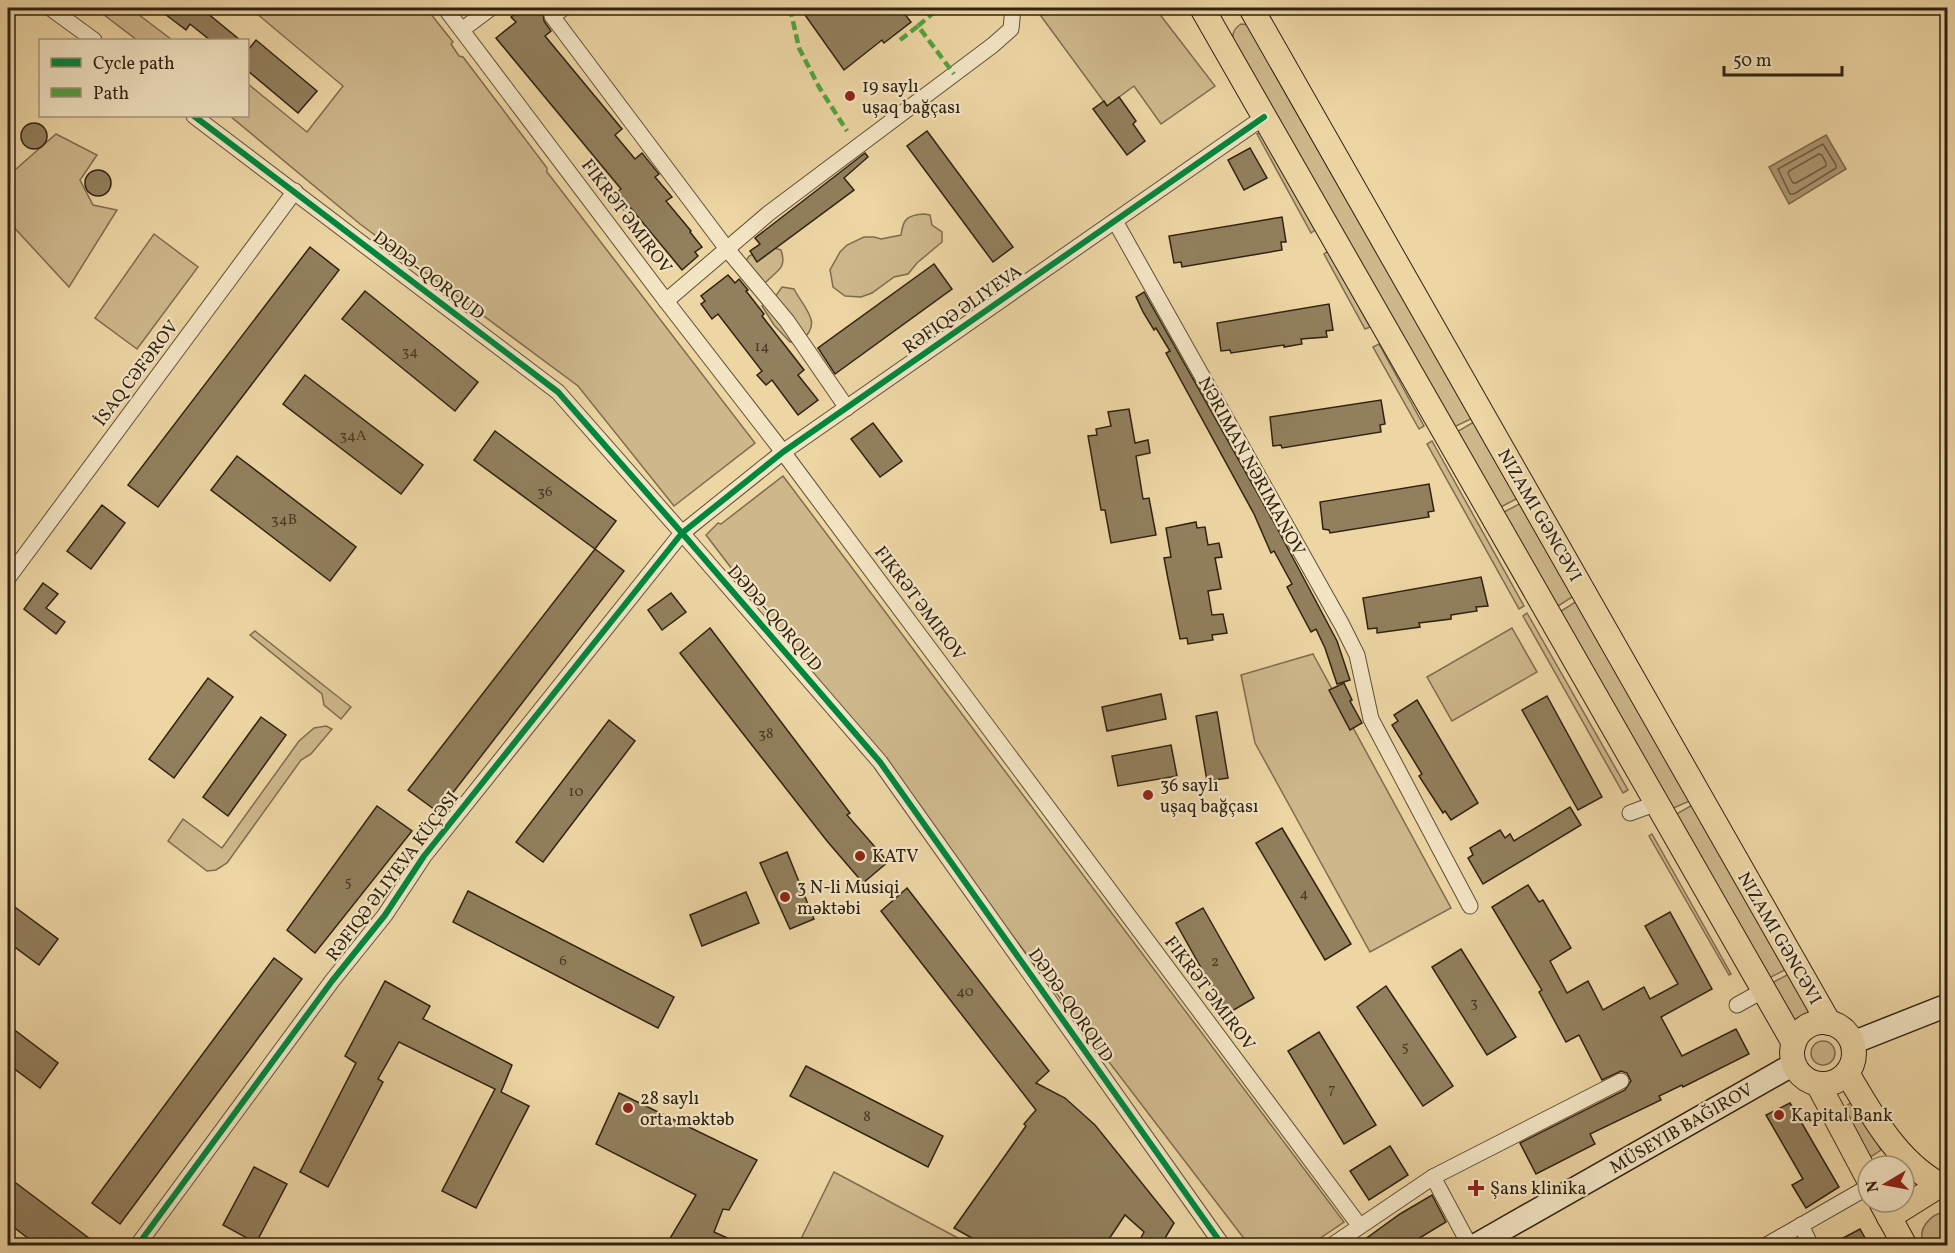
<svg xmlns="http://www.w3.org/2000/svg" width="1955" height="1253" viewBox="0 0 1955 1253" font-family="Vollkorn,serif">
	<rect width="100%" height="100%" fill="#edd5a4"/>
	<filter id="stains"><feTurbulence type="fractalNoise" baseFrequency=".00333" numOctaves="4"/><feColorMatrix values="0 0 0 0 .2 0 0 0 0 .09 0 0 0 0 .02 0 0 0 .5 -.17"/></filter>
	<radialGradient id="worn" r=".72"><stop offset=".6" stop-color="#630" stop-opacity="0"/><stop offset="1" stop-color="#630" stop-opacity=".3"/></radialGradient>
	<g fill="#cdb78b" stroke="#7e6c4e" stroke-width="1.5">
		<path d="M95,8H130L172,40H137Z"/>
		<path d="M250,8H426L453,42L451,44L459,56L463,57L547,168V172L755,443L674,506L578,386L360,224L230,116H248V84L307,132L343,86Z"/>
		<path d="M1035,8H1155L1215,86L1161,124L1134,86L1107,106Z"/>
		<path d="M1241,24L1250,25L1477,416L1452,428L1234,45C1232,35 1232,30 1241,24Z"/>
		<path d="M1262,132L1315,230L1311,233L1257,134Z"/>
		<path d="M56,134L97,155L80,180L93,205L117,210L69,287L8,221V176Z"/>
		<path d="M924,214L930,215L932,225L942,232V242L917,263L908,274L894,277L872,293L861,297L845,296L833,287L830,270L840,252L847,245L864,237H874L881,239L901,235C903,219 907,215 924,214Z"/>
		<path d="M154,234L198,267L137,349L95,318Z"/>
		<path d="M772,247L781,250C787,268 778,270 766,282H762L744,264L749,256Z"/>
		<path d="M1328,251L1370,327L1365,329L1324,254Z"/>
		<path d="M782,287L794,289C805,310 824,323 800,342H790L774,325L762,306L773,300Z"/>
		<path d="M1379,344L1424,426L1419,429L1373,347Z"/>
		<path d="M1477,420L1520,497L1499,508L1455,433Z"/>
		<path d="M1432,441L1524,606L1519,609L1427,444Z"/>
		<path d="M783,476L1344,1222L1310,1245H1249L706,535L718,523L721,524Z"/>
		<path d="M1523,502L1577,594L1555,608L1502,513Z"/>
		<path d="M1580,599L1692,800L1669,810L1558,613Z"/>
		<path d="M1527,613L1628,790L1623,793L1523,616Z"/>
		<path d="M1512,628L1537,672L1452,721L1427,677Z"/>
		<path d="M255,631L351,707L341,719L324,705L322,694L250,635Z"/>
		<path d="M1313,654L1451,908L1370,952L1255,743L1241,675Z"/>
		<path d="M326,726L332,729L311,754L301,760L227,863L216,870L207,871L168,841L183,819L222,848L299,741L314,728Z"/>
		<path d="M1694,804L1785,970L1765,980L1673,816Z"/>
		<path d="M1652,834L1731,974L1729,975L1649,836Z"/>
		<path d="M1789,974L1810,1011C1809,1022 1801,1026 1792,1027L1768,985Z"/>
		<circle cx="1823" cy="1053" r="12"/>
		<path d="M1853,1101L1881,1150L1869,1158L1842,1109Z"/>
		<path d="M834,1172L971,1245H798Z"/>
		<path d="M1947,1211V1245H1924C1916,1228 1931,1214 1947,1211Z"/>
	</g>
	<path fill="#ad9872" stroke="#7b694b" stroke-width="1.5" d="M1826,135L1846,169L1789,204L1769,167Z"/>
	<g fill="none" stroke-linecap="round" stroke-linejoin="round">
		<g stroke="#6e5d41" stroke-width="1.5">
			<path d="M1823,144L1836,165V168L1794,194H1790L1778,169Z"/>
			<path d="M1819,154L1822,155L1826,163V166L1796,183H1793L1788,174L1789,171Z"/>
		</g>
	</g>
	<g fill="#927f5d" stroke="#302210" stroke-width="1.5">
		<path d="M157,8H201L240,40H210L190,24L186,30Z"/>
		<path d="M523,8H538L543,13L544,21L551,31L545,36L622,129L615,135L635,159L642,153L659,174L655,177L672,197L666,201L691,231L690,232L702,247L695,252L698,256L682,270L629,206L624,210L612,196L621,189L496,38L516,22L511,17Z"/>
		<path d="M814,8H900L911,22L884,43L882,40L844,70L805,15Z"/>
		<path d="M256,40L317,91L298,113L248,71V50Z"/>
		<path d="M1119,97L1136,121L1133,124L1145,141L1127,155L1093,109L1104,101L1107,106Z"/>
		<circle cx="34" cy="136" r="13"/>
		<path d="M927,131L1013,247L993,262L907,146Z"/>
		<path d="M1250,148L1267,178L1244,190L1228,160Z"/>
		<path d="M865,153L868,157L844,178L854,190L757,262L750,251L760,244L755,238Z"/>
		<circle cx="98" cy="183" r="13"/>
		<path d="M1282,217L1286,242H1281L1282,250L1182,267L1181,262L1174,263L1169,236Z"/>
		<path d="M310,247L339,270L158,507L128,485Z"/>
		<path d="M934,264L952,289L835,374L818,348Z"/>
		<path d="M728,275L735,283L739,279L748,290L746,291L764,314L762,316L804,370L798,375L818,400L798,415L772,380L766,385L757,375L762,371L718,314L712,319L701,304L705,301L701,296Z"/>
		<path d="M365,291L478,382L455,411L342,319Z"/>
		<path d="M1144,292L1277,528L1337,641L1350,680L1337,684L1325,648L1316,629L1311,632L1287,587L1292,584L1274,551L1271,553L1254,514L1166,353L1170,351L1156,328L1154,330L1143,312L1136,297Z"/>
		<path d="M1329,304L1333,330L1326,331L1327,337L1301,339L1302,344L1284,347V345L1231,353L1230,350L1221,351L1217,323Z"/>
		<path d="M305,375L423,465L401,494L283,404Z"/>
		<path d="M1381,400L1385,424L1380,425L1381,432L1282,448L1281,445L1273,446L1270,417Z"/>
		<path d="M1129,409L1135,443L1148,440L1150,453L1136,456L1143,499L1149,498L1156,535L1111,543L1105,510H1101L1088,436L1097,435L1096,429L1111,426L1108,412Z"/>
		<path d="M873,423L902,461L880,477L851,439Z"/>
		<path d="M495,431L616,521L595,549L474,460Z"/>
		<path d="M237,456L356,547L330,581L211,490Z"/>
		<path d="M1429,484L1434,511L1428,512L1429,517L1330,533L1329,530L1323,529L1320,502Z"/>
		<path d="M102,505L125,523L91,569L67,551Z"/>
		<path d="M1196,522L1197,528L1205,527L1208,545L1219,543L1222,557L1215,558L1221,589L1208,591L1212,615L1223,614L1227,633L1212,635L1213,640L1188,644L1187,638L1180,639L1168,579L1164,558L1171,557L1166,528Z"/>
		<path d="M595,549L624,571L438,812L408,790Z"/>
		<path d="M1481,577L1488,606L1476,607L1477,611L1451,615V619L1419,623L1420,627L1377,633V628L1368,629L1363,598Z"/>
		<path d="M43,583L58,594L46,608L65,622L56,634L24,609Z"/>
		<path d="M671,593L686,612L662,630L648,610Z"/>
		<path d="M710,628L850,813L847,815L888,862L863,883L827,841L680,653Z"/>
		<path d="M208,678L233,697L174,778L149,759Z"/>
		<path d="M1344,683L1352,700L1350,701L1362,723L1350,730L1329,690Z"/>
		<path d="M1161,694L1166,719L1107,731L1102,707Z"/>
		<path d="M1547,696L1602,797L1578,810L1522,710Z"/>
		<path d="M1417,700L1478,803L1451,820L1445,811L1443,813L1419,776L1422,774L1392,725L1398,721L1394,715Z"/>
		<path d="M1217,712L1228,778L1207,781L1196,716Z"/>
		<path d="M261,717L286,735L228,816L203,797Z"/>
		<path d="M609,720L635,741L543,862L516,842Z"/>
		<path d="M1171,745L1177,776L1118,786L1112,756Z"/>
		<path d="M377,806L412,831L315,953L287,930Z"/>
		<path d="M1570,807L1581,825L1483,884L1468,858L1473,855L1470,848L1500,830L1505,838L1510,834L1514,841Z"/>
		<path d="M1282,828L1351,944L1325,960L1256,843Z"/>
		<path d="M787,852L814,919L790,929L760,863Z"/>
		<path d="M1528,885L1539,902L1543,900L1571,948L1550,961L1567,993L1588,981L1603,1010L1644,987L1650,999L1678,984L1645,926L1670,912L1712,989L1661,1017L1682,1056L1736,1029L1749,1054L1683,1087L1682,1085L1659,1096L1661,1100L1590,1134L1595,1144L1536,1174L1520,1143L1625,1090L1631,1081L1627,1073L1621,1071L1602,1080L1579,1035L1566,1042L1539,992L1542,990L1492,907Z"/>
		<path d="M907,888L1049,1071L1036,1083L1065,1098L1095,1125L1174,1223L1161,1245H1137L1144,1232L1125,1215L1105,1245H984L954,1228L1026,1126L1024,1124L1036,1110L881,911Z"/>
		<path d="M468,891L674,997L658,1028L453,922Z"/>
		<path d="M746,892L759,923L702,946L690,915Z"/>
		<path d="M8,902L58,939L39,965L8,942Z"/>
		<path d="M1203,908L1254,998L1227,1014L1176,923Z"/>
		<path d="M1461,949L1516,1037L1487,1055L1432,967Z"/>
		<path d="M274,958L302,979L120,1224L92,1203Z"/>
		<path d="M385,981L430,1006L423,1019L512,1065L501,1092L529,1106L476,1208L442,1191L495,1089L399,1042L378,1079L383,1082L328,1187L300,1172L356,1063L345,1056Z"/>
		<path d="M1386,986L1453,1086L1423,1106L1357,1007Z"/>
		<path d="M8,1025L58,1063L40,1088L8,1064Z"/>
		<path d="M1319,1032L1376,1125L1344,1144L1288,1051Z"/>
		<path d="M806,1066L943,1136L928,1167L790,1096Z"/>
		<path d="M619,1093L757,1160L729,1210L723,1209L714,1232L743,1245H666L696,1195L596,1144Z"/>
		<path d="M1790,1103L1839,1187L1806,1208L1792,1185L1803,1179L1766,1115Z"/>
		<path d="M1390,1146L1408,1175L1369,1200L1350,1171Z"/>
		<path d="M254,1167L287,1184L256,1243L223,1225Z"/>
		<path d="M8,1177L98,1245H37L8,1223Z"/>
		<path d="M1432,1195L1446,1222L1408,1245H1357L1400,1214Z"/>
		<path d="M1860,1229L1869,1245H1830Z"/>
	</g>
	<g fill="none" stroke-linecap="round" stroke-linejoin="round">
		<g stroke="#5f4f35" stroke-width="17">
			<g id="street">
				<path d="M50,8L94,40"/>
				<path d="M445,8L666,301L783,452L1359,1225"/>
				<path d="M564,8L552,16L727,249L787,321L847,408"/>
				<path d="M463,29L491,8"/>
				<path d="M194,116L558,392L682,533L880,762L1223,1246"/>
				<path d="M1115,221L1342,625L1357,655L1371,719L1470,906"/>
				<path d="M666,301L769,213L993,45L1011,29L1013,8"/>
				<path d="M8,578L295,191"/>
				<path d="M1630,813L1657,803"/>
				<path d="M1737,1005L1764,990"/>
				<path d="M1433,1177L1470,1246"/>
				<path d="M1801,1225L1811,1246"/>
				<path d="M137,1246L332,981L385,915L424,856L682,533L783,452L1264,117"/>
				<path d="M1331,1246L1433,1177L1621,1081"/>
				<path d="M1765,1246L1868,1187"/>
			</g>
		</g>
		<g stroke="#302210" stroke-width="25">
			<g id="secondary">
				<path d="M1852,1043L1948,1005"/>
				<path d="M1474,1246L1794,1064"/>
			</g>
		</g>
		<g stroke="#302210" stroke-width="26">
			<g id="primary">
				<path d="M1202,8L1794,1043"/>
				<path d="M1251,8L1829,1023"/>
				<circle cx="1823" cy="1053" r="31"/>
				<path d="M1847,1073C1873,1117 1899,1166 1948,1189"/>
				<path d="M1818,1084L1868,1178"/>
				<path d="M1881,1202L1905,1246"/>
				<path d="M1889,1217L1940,1185"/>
			</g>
		</g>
		<use href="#street" stroke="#f3e4c4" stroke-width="15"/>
		<use href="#secondary" stroke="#f3e4c4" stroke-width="22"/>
		<use href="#primary" stroke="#edd5a4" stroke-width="24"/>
		<g stroke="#52a23f" stroke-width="4.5" stroke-dasharray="9 4.5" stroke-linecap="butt">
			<path d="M790,8L799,48L819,87L847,131"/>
			<path d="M918,26L939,8"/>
			<path d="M900,40L918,26L954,74"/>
		</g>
		<g stroke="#f3e4c4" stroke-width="10">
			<g id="cycleway">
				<path d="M194,116L558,392L682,533L880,762L1223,1246"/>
				<path d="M137,1246L332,981L385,915L424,856L682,533L783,452L1264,117"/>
			</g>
		</g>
		<use href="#cycleway" stroke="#00873e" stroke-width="6"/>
	</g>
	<g fill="#8f2418" stroke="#f3e4c4" stroke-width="2">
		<circle cx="850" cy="96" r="6"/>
		<circle cx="1148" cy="795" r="6"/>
		<circle cx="860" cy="856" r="6"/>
		<circle cx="785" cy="897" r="6"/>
		<circle cx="628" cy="1108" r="6"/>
		<circle cx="1779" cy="1115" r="6"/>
		<path d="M1473 1179h6v6h6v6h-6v6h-6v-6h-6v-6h6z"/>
	</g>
	<g text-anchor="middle" stroke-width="4.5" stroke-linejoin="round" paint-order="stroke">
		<g font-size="15" fill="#483923">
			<text x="762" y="351">14</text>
			<text x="410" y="356">34</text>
			<text x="353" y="440">34A</text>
			<text x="545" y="496">36</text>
			<text x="284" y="524">34B</text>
			<text x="766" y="738">38</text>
			<text x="576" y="796">10</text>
			<text x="348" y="886">5</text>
			<text x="1304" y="898">4</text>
			<text x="563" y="965">6</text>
			<text x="1215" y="966">2</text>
			<text x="965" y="996">40</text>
			<text x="1474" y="1007">3</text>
			<text x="1405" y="1051">5</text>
			<text x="1332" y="1093">7</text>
			<text x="867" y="1121">8</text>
		</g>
		<g font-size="18" fill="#302210" stroke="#f3e4c4" text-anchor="start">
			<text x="862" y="92">19 saylı<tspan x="862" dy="21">uşaq bağçası</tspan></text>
			<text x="1160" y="791">36 saylı<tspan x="1160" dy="21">uşaq bağçası</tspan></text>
			<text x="872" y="862">KATV</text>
			<text x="797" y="893">3 N-li Musiqi<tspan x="797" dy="21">məktəbi</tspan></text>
			<text x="640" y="1104">28 saylı<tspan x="640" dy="21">orta məktəb</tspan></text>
			<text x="1791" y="1121">Kapital Bank</text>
			<text x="1490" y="1194">Şans klinika</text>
		</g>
		<g font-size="18" fill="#302210" stroke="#f3e4c4">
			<text transform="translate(627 216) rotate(53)" y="6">FIKRƏT ƏMIROV</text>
			<text transform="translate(429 275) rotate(37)" y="6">DƏDƏ-QORQUD</text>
			<text transform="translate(962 309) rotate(-35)" y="6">RƏFIQƏ ƏLIYEVA</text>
			<text transform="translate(136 373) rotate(-53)" y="6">İSAQ CƏFƏROV</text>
			<text transform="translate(1252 466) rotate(61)" y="6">NƏRIMAN NƏRIMANOV</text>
			<text transform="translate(1540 515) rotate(60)" y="6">NIZAMI GƏNCƏVI</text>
			<text transform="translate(920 603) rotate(53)" y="6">FIKRƏT ƏMIROV</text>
			<text transform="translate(775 618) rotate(49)" y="6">DƏDƏ-QORQUD</text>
			<text transform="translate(392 876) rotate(-53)" y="6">RƏFIQƏ ƏLIYEVA KÜÇƏSI</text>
			<text transform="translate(1780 938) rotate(60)" y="6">NIZAMI GƏNCƏVI</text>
			<text transform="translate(1210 993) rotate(53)" y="6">FIKRƏT ƏMIROV</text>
			<text transform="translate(1071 1005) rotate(55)" y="6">DƏDƏ-QORQUD</text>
			<text transform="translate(1681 1128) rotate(-30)" y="6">MÜSEYIB BAĞIROV</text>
		</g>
	</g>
	<rect width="1955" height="1253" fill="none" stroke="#edd5a4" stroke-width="30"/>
	<rect x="9" y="9" width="1937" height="1235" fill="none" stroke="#302210" stroke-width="3"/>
	<rect x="15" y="15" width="1925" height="1223" fill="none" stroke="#302210" stroke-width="1.5"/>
	<rect x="39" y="39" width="210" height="78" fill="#f3e4c4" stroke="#a5967c" stroke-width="1.5"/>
	<rect x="51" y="58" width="30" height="9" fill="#00873e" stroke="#a5967c" stroke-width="1.5"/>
	<text x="93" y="69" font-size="18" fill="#302210">Cycle path</text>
	<rect x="51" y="88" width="30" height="9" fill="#52a23f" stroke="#a5967c" stroke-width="1.5"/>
	<text x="93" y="99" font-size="18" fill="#302210">Path</text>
	<g transform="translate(1886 1184) rotate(260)"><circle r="28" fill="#f3e4c4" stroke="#a5967c" stroke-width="1.5"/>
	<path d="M0-4.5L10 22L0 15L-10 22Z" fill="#8f2418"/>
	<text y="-9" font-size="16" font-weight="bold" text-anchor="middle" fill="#302210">N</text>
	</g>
	<path d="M1724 66v9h118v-9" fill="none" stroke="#302210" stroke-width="3"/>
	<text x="1733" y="66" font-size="18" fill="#302210" stroke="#f3e4c4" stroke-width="4.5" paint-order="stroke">50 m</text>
	<rect width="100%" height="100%" filter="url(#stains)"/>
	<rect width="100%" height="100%" fill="url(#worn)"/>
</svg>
